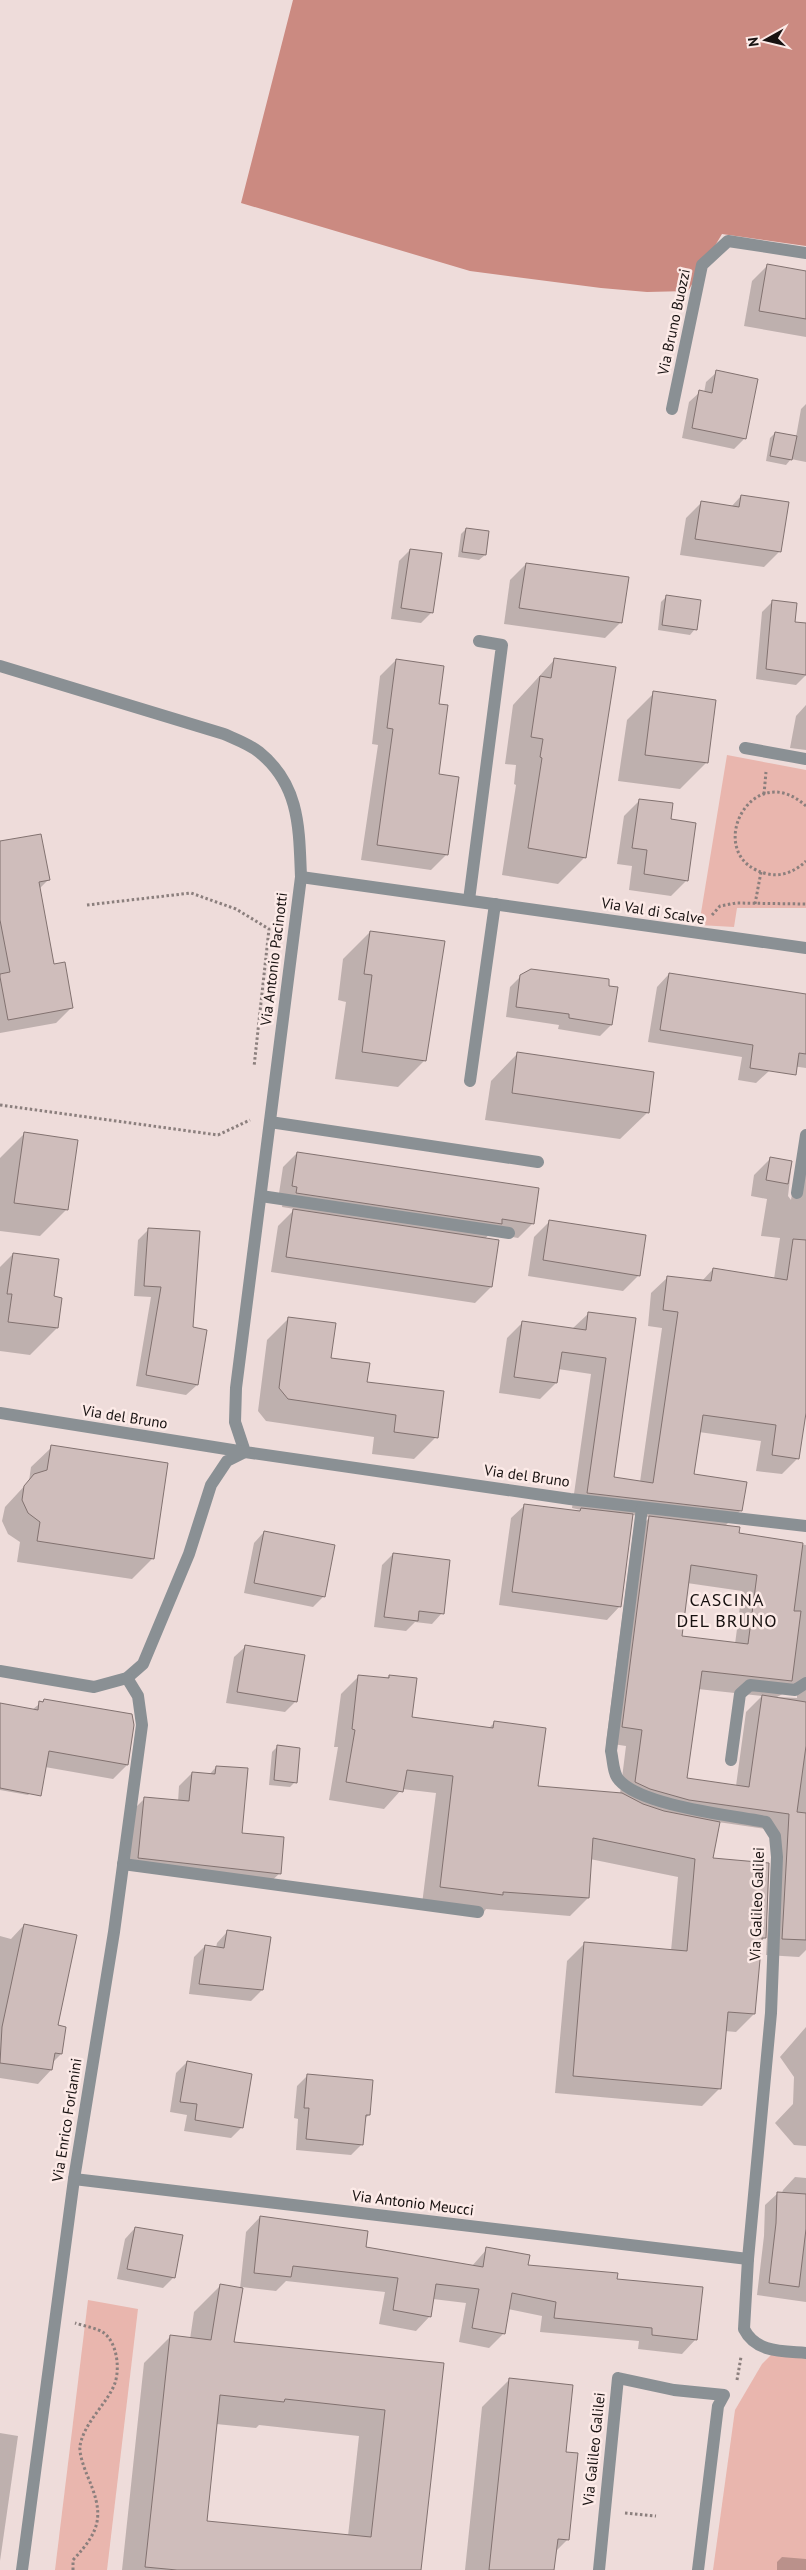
<svg xmlns="http://www.w3.org/2000/svg" width="806" height="2570" viewBox="0 0 806 2570" font-family="'PT Sans',sans-serif">
	<rect width="100%" height="100%" fill="#eedcda"/>
	<g fill="#e9b6ae">
		<path d="M727,755L806,770V908H737L734,927L699,925Z"/>
		<path d="M88,2300L138,2309L107,2570H55Z"/>
		<path d="M777,2349L806,2351V2570H713L735,2410L762,2364Z"/>
	</g>
	<path fill="#cb8a81" d="M293,0H806V246L722,234L688,291L647,292L601,288L470,271L241,203Z"/>
	<g fill="#0003" fill-rule="evenodd">
		<path d="M768,265L806,272V337L744,326L752,281Z"/>
		<path d="M717,372L745,438L734,449L682,438L689,402L700,392L704,393L706,382Z"/>
		<path d="M806,404V462L791,459L786,465L766,461L770,438L775,433L796,437L801,409Z"/>
		<path d="M741,496L780,551L764,567L680,555L686,518L702,502L731,507Z"/>
		<path d="M466,529L488,532L485,555L479,560L458,557L461,534Z"/>
		<path d="M410,550L432,612L421,623L391,619L399,561Z"/>
		<path d="M526,564L621,622L605,638L504,624L510,580Z"/>
		<path d="M666,597L695,629L690,635L658,630L661,602Z"/>
		<path d="M773,601L792,632L806,633V675L796,685L756,679L762,612Z"/>
		<path d="M555,659L585,857L558,884L502,875L516,785L514,784L516,765L505,764L513,705Z"/>
		<path d="M396,660L438,705L437,775L447,854L431,870L361,860L378,745L372,744L380,676Z"/>
		<path d="M654,693L707,762L680,789L618,781L627,720Z"/>
		<path d="M806,705V750L790,748L796,716Z"/>
		<path d="M640,800L669,820L687,880L671,896L629,890L632,866L617,864L624,816Z"/>
		<path d="M0,843L48,880L39,889L53,965L72,1007L56,1023L0,1033Z"/>
		<path d="M370,932L425,1060L398,1087L335,1079L346,1002L338,1000L343,959Z"/>
		<path d="M669,974L806,1013V1068L771,1063L769,1071L756,1083L738,1080L742,1057L648,1042L657,987Z"/>
		<path d="M521,976L611,1025L600,1036L558,1029L559,1025L506,1017L510,987Z"/>
		<path d="M518,1053L648,1112L620,1139L485,1120L491,1081Z"/>
		<path d="M24,1134L67,1209L40,1236L0,1231V1158Z"/>
		<path d="M297,1153L532,1224L518,1238L490,1233L485,1239L491,1287L475,1303L271,1272L278,1226L295,1209L282,1207L283,1201L278,1200L283,1167Z"/>
		<path d="M770,1159L792,1162L788,1196L791,1200L794,1181L806,1169V1409L798,1458L782,1474L756,1471L761,1441L699,1432L693,1475L741,1510L725,1526L737,1534L806,1545V1950L799,1957L766,1955L773,1830L718,1822L712,1859L765,1937L761,1941L754,2014L736,2032L725,2031L720,2088L702,2106L555,2093L567,1961L585,1943L671,1951L678,1877L590,1859L588,1898L570,1916L486,1909L484,1912L422,1904L436,1793L402,1789L384,1809L329,1800L338,1747H334L341,1694L359,1676L386,1679L389,1676L411,1718L488,1729L495,1722L537,1788L620,1794L626,1746L606,1743L633,1534L650,1517L632,1515L620,1606L607,1620L499,1605L511,1518L525,1505L579,1512L581,1510L572,1508L591,1374L558,1369L556,1383L540,1399L499,1393L507,1338L523,1322L572,1329L589,1313L634,1319L613,1478L640,1482L662,1328L648,1326L651,1293L668,1277L702,1281L713,1269L774,1279L780,1238L761,1236L767,1199L751,1196L754,1175ZM687,1583L742,1591L735,1644L680,1637ZM698,1689L762,1696L746,1712L736,1786L685,1779ZM788,1691L797,1695V1698L777,1697Z"/>
		<path d="M550,1221L639,1275L623,1291L528,1276L534,1237Z"/>
		<path d="M149,1229L192,1328L197,1385L186,1395L136,1386L151,1297L134,1296L138,1240Z"/>
		<path d="M13,1254L52,1297L57,1328L30,1355L0,1351V1267Z"/>
		<path d="M289,1318L330,1359L366,1383L436,1437L414,1459L372,1454L374,1437L266,1421L258,1411L267,1340Z"/>
		<path d="M52,1447L152,1559L132,1579L17,1562L20,1542L8,1534L2,1521L5,1507L29,1481L31,1467Z"/>
		<path d="M264,1532L324,1596L313,1607L244,1593L254,1543Z"/>
		<path d="M393,1554L442,1613L432,1624L415,1622L406,1631L374,1627L382,1565Z"/>
		<path d="M245,1647L296,1701L285,1712L226,1703L234,1657Z"/>
		<path d="M44,1700L133,1725L127,1765L113,1779L45,1767L42,1781L28,1795L0,1790V1704L32,1710Z"/>
		<path d="M277,1747L295,1782L290,1787L269,1785L272,1752Z"/>
		<path d="M216,1767L241,1834L280,1873L266,1886L126,1870L132,1811L145,1798L178,1802L179,1786L192,1773L209,1775Z"/>
		<path d="M24,1925L61,2054L52,2063L51,2070L38,2084L0,2078V1936L11,1939Z"/>
		<path d="M227,1932L262,1990L251,2001L189,1994L194,1957L205,1946L216,1948L217,1943Z"/>
		<path d="M806,2027V2146L794,2145L775,2123L793,2104L794,2077L780,2057Z"/>
		<path d="M187,2062L242,2127L231,2138L184,2131L187,2115L170,2112L176,2073Z"/>
		<path d="M308,2075L369,2115L364,2119L362,2144L351,2155L296,2150L298,2119L294,2118L297,2086Z"/>
		<path d="M795,2177L806,2178V2302L757,2295L764,2236L765,2205L778,2193H782L783,2190Z"/>
		<path d="M260,2217L365,2248L472,2266L487,2249L527,2266L616,2280L696,2339L682,2354L638,2349L639,2341L540,2332L542,2316L508,2309L504,2333L489,2348L459,2342L466,2303L433,2299L430,2316L416,2331L379,2324L385,2292L286,2281L276,2291L242,2287L233,2343L443,2364L420,2570H122L144,2363L170,2337L190,2339L194,2312L220,2286L240,2289L246,2232ZM216,2424L256,2428L259,2425L359,2436L348,2536L205,2522Z"/>
		<path d="M135,2228L174,2277L163,2288L117,2279L125,2239Z"/>
		<path d="M509,2380L565,2453L568,2539L555,2552L553,2570H465L482,2407Z"/>
		<path d="M0,2433L18,2436L0,2561Z"/>
		<path d="M782,2557L806,2559V2570H777V2562Z"/>
	</g>
	<g fill="#cfbdbb" stroke="#827270" fill-rule="evenodd">
		<path d="M767,264L806,271V319L759,311Z"/>
		<path d="M716,370L758,379L746,439L692,428L699,390L712,393Z"/>
		<path d="M775,432L797,436L792,460L770,456Z"/>
		<path d="M741,495L789,502L781,552L695,539L701,501L739,507Z"/>
		<path d="M466,528L489,531L486,555L462,552Z"/>
		<path d="M410,549L442,553L433,613L401,608Z"/>
		<path d="M526,563L629,577L622,623L519,608Z"/>
		<path d="M666,595L701,600L697,630L662,625Z"/>
		<path d="M772,600L797,603L795,622L806,623V675L766,669Z"/>
		<path d="M554,658L616,667L586,858L528,848L542,758L540,757L543,739L531,737L540,676L551,678Z"/>
		<path d="M396,659L444,666L439,704L448,705L439,774L459,777L448,855L377,845L393,729L387,728Z"/>
		<path d="M653,691L716,700L708,763L645,755Z"/>
		<path d="M639,799L673,803L671,819L696,823L688,881L644,874L647,850L632,848Z"/>
		<path d="M41,834L50,880L39,882L54,964L65,962L73,1008L8,1020L0,977V974L10,972L0,920V841Z"/>
		<path d="M370,931L445,941L426,1061L362,1052L372,975L364,974Z"/>
		<path d="M531,969L609,979V986L618,987L612,1025L569,1018V1014L516,1007L520,975Z"/>
		<path d="M669,973L806,994V1054L799,1053L796,1075L750,1068L753,1045L660,1030Z"/>
		<path d="M517,1052L654,1072L649,1113L512,1093Z"/>
		<path d="M24,1132L78,1140L68,1210L14,1203Z"/>
		<path d="M297,1152L539,1188L534,1224L502,1219V1224L296,1193L297,1187L292,1186Z"/>
		<path d="M770,1157L792,1161L788,1184L766,1180Z"/>
		<path d="M293,1209L499,1240L492,1287L286,1257Z"/>
		<path d="M549,1220L646,1235L640,1276L543,1260Z"/>
		<path d="M148,1228L200,1231L193,1327L207,1330L198,1385L146,1375L161,1287L144,1286Z"/>
		<path d="M793,1239L806,1240V1413L799,1459L772,1455L776,1425L703,1415L694,1474L747,1482L742,1511L587,1493L606,1358L562,1352L557,1383L514,1377L522,1321L586,1330L588,1312L636,1318L614,1477L653,1483L678,1312L663,1310L667,1276L711,1281L713,1268L787,1280Z"/>
		<path d="M13,1253L59,1259L54,1296L62,1298L58,1328L8,1322L12,1294H7Z"/>
		<path d="M288,1317L336,1323L331,1358L370,1363L367,1382L444,1391L438,1438L394,1432L396,1415L288,1399L279,1388Z"/>
		<path d="M51,1445L168,1463L154,1559L37,1541L40,1522L28,1513L22,1500L24,1486L34,1474L47,1470Z"/>
		<path d="M524,1504L580,1511L581,1508L633,1514L621,1607L512,1592Z"/>
		<path d="M649,1516L740,1527L739,1533L803,1543L794,1611H801L792,1681L702,1671L687,1778L749,1787L762,1695L806,1702V1746L797,1812L806,1813V1940L782,1939L789,1814L689,1800L650,1789L635,1782L642,1730L622,1727ZM691,1565L757,1575L748,1644L682,1636Z"/>
		<path d="M264,1531L335,1545L325,1597L254,1583Z"/>
		<path d="M393,1553L450,1560L444,1614L419,1611L418,1621L384,1617Z"/>
		<path d="M245,1645L305,1655L297,1702L237,1692Z"/>
		<path d="M358,1675L389,1678V1675L417,1678L412,1717L493,1728L494,1721L546,1728L538,1786L622,1793L643,1804L664,1811L720,1822L713,1858L769,1863L766,1938H762L755,2014L728,2012L721,2089L573,2076L584,1942L687,1951L695,1859L593,1838L589,1898L503,1892V1895L440,1887L453,1776L407,1770L403,1792L346,1782L355,1730L352,1729Z"/>
		<path d="M44,1699L132,1714L134,1725L128,1765L49,1751L41,1796L0,1788V1703L38,1710L39,1701L43,1702Z"/>
		<path d="M277,1745L300,1748L297,1783L274,1780Z"/>
		<path d="M216,1766L248,1768L242,1833L284,1837L281,1874L138,1858L144,1797L189,1801L192,1772L215,1774Z"/>
		<path d="M24,1924L77,1935L58,2025L66,2027L62,2054L55,2053L52,2070L0,2063L2,2027Z"/>
		<path d="M227,1930L271,1937L263,1990L199,1984L205,1945L224,1948Z"/>
		<path d="M187,2061L252,2074L243,2128L195,2120L197,2104L180,2102Z"/>
		<path d="M307,2074L373,2080L370,2115H366L363,2145L306,2139L309,2108H304Z"/>
		<path d="M777,2192L806,2194V2229L799,2287L769,2283L776,2223Z"/>
		<path d="M260,2216L368,2231L366,2247L483,2267L486,2247L530,2255L528,2265L618,2273L617,2279L703,2287L697,2340L652,2335V2328L554,2318L556,2302L512,2293L505,2334L472,2328L479,2289L436,2284L431,2317L393,2310L398,2278L293,2266L291,2277L254,2273Z"/>
		<path d="M135,2227L183,2235L175,2278L127,2269Z"/>
		<path d="M220,2284L243,2288L234,2342L444,2363L421,2570H177L145,2567L170,2335L211,2340ZM220,2395L284,2402L285,2399L385,2410L371,2537L207,2521Z"/>
		<path d="M509,2378L573,2385L566,2452L578,2453L569,2540L558,2539L554,2570H489Z"/>
	</g>
	<g fill="none" stroke-linecap="round" stroke-linejoin="round">
		<g stroke="#8b7f7d" stroke-width="3" stroke-dasharray="2.5 2.5" stroke-linecap="butt">
			<path d="M764,794L766,772"/>
			<path d="M806,806C750,755 700,859 768,874C782,877 796,871 806,861"/>
			<path d="M755,904L761,872"/>
			<path d="M87,905L191,893L236,909L269,929L254,1067"/>
			<path d="M712,915L720,906L736,903L806,904"/>
			<path d="M0,1105L218,1135L250,1120"/>
			<path d="M737,2380L741,2357"/>
			<path d="M625,2513L656,2516"/>
			<path d="M73,2570V2560C102,2529 104,2514 87,2475C84,2467 79,2454 80,2446C84,2422 108,2403 115,2383C120,2368 117,2343 104,2333C97,2328 84,2326 75,2323"/>
		</g>
		<g stroke="#8a9094" stroke-width="12">
			<path d="M672,409L702,265L728,241L806,253"/>
			<path d="M0,666L224,734C235,739 249,744 259,752C300,785 299,828 301,877L236,1388L235,1422L245,1452L570,1499L806,1526"/>
			<path d="M745,748L806,759"/>
			<path d="M301,877L806,948"/>
			<path d="M469,900L502,645L479,641"/>
			<path d="M470,1081L495,904"/>
			<path d="M270,1122L538,1162"/>
			<path d="M797,1193L806,1135"/>
			<path d="M261,1196L509,1233"/>
			<path d="M0,1413L245,1452L227,1461L211,1485L189,1554L143,1664L127,1678L94,1687L0,1671"/>
			<path d="M642,1508L611,1751C613,1759 613,1774 619,1780C642,1806 730,1815 766,1822L775,1836L777,1857L771,2013L748,2259L744,2329C756,2353 783,2351 806,2353"/>
			<path d="M731,1760L740,1694L750,1685L795,1690L806,1683"/>
			<path d="M123,1864L478,1912"/>
			<path d="M74,2179L748,2259"/>
			<path d="M22,2570L74,2179L114,1932L142,1725L138,1696L127,1678"/>
			<path d="M599,2570L618,2378L674,2390L724,2395L718,2406L698,2570"/>
		</g>
	</g>
	<g text-anchor="middle" stroke-width="5" stroke-linejoin="round" paint-order="stroke">
		<g font-size="15" fill="#171110" stroke="#fceae7">
			<text transform="translate(674 322) rotate(-78)" y="5">Via Bruno Buozzi</text>
			<text transform="translate(653 911) rotate(9)" y="5">Via Val di Scalve</text>
			<text transform="translate(274 959) rotate(-83)" y="5">Via Antonio Pacinotti</text>
			<text transform="translate(125 1417) rotate(9)" y="5">Via del Bruno</text>
			<text transform="translate(527 1476) rotate(8)" y="5">Via del Bruno</text>
			<text transform="translate(757 1904) rotate(-88)" y="5">Via Galileo Galilei</text>
			<text transform="translate(67 2120) rotate(-81)" y="5">Via Enrico Forlanini</text>
			<text transform="translate(413 2203) rotate(7)" y="5">Via Antonio Meucci</text>
			<text transform="translate(594 2449) rotate(-84)" y="5">Via Galileo Galilei</text>
		</g>
		<g font-size="18" letter-spacing="1" fill="#171110" stroke="#fceae7">
			<text x="727" y="1606">CASCINA<tspan x="727" dy="21">DEL BRUNO</tspan></text>
		</g>
	</g>
	<g transform="translate(766 40) rotate(262)" stroke="#fceae7" stroke-width="4" paint-order="stroke">
	<path d="M0-4L9 19L0 12L-9 19Z" fill="#171110"/>
	<text y="-8" font-size="14" font-weight="bold" text-anchor="middle" fill="#171110">N</text>
	</g>
</svg>
